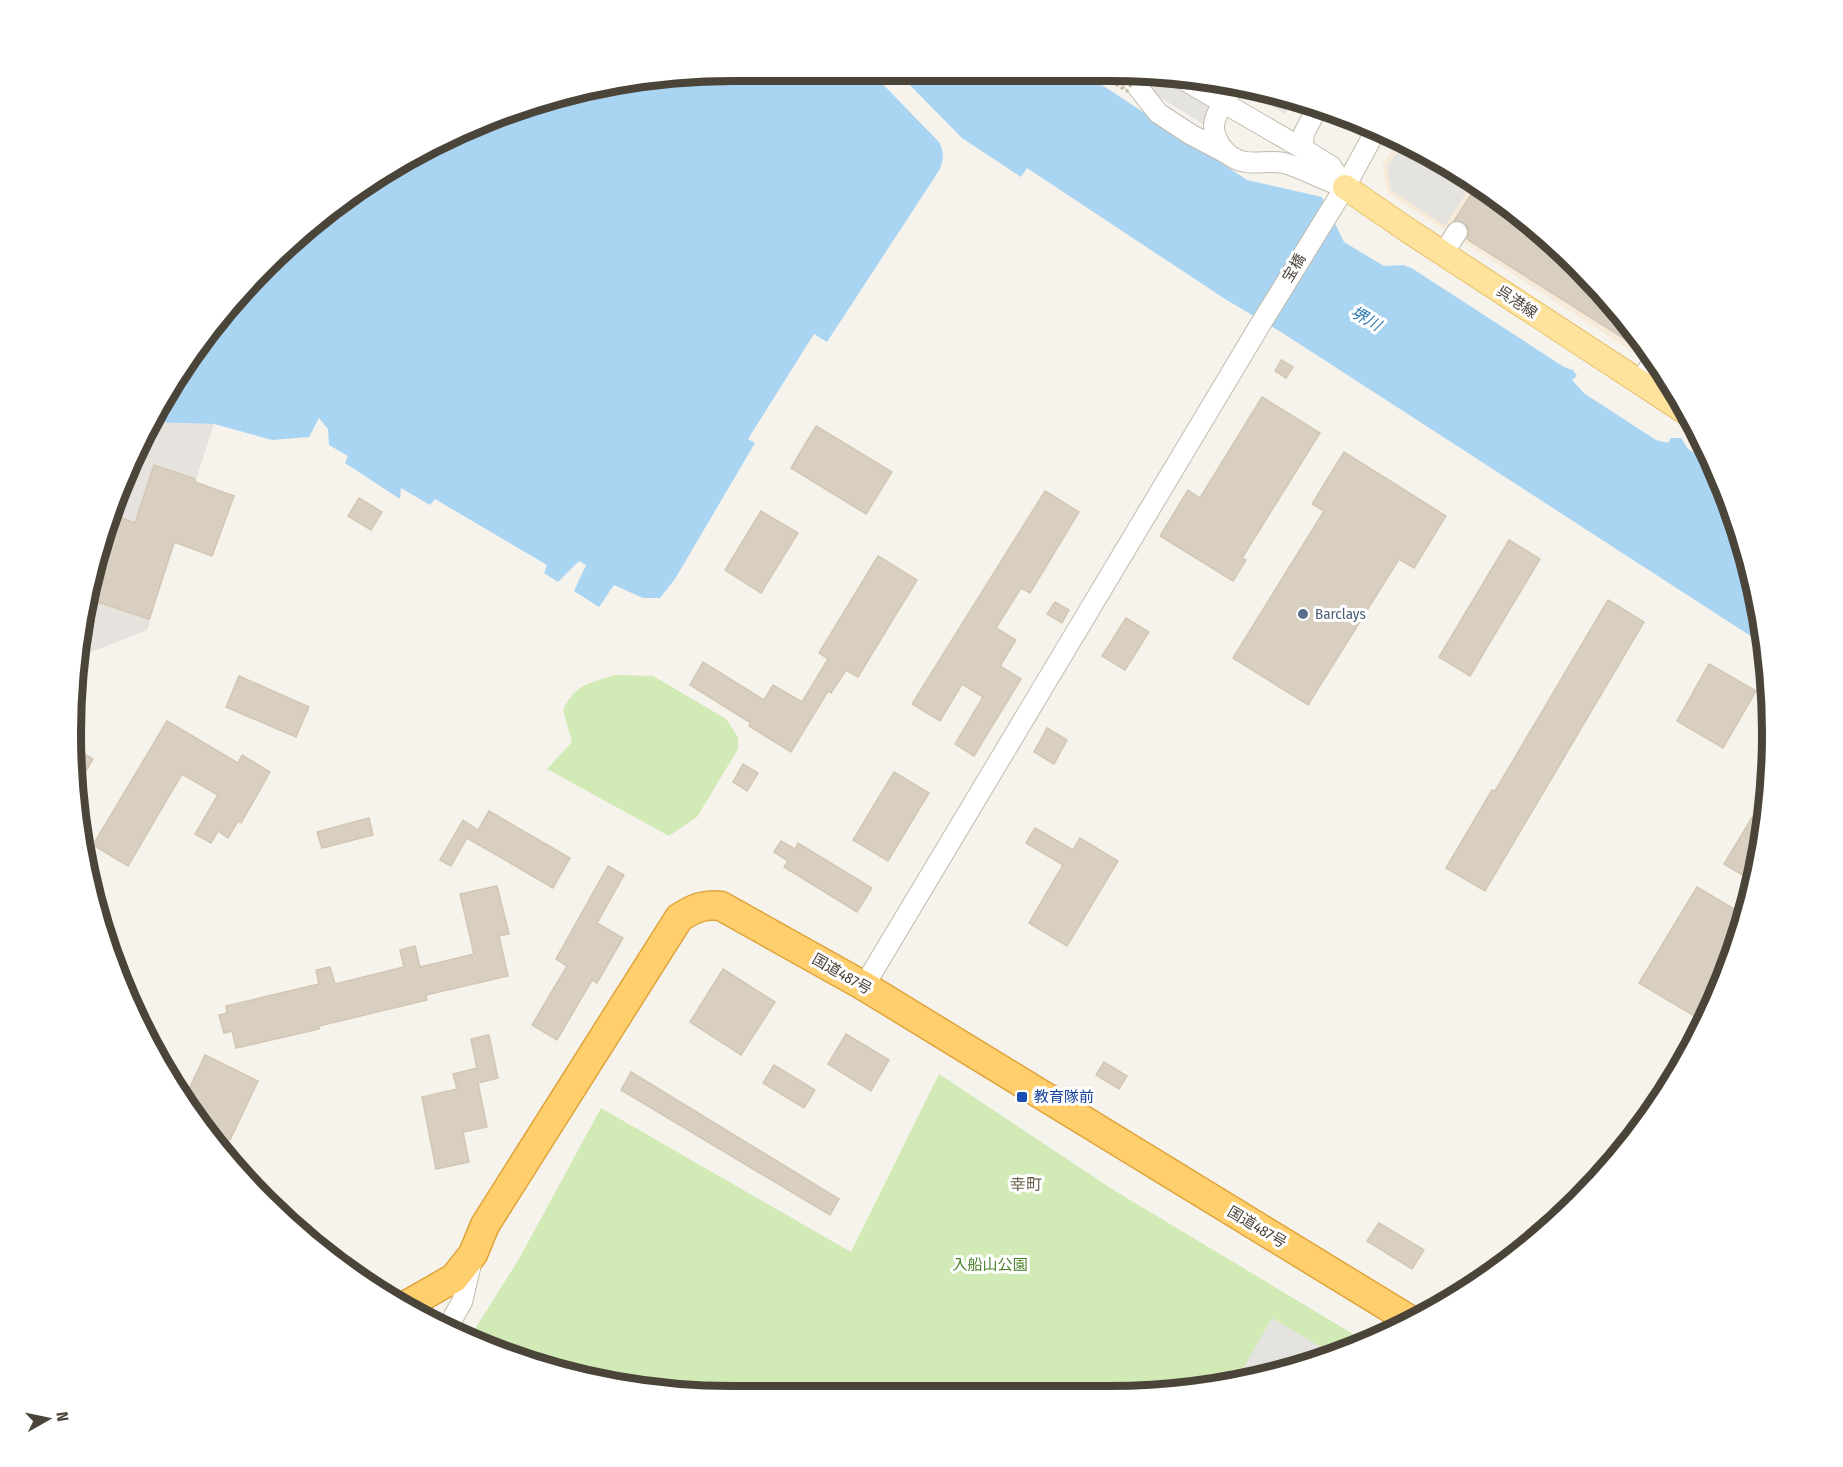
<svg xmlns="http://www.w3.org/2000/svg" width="1843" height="1467" viewBox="0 0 1843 1467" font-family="'Fira Sans Condensed','Noto Sans JP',sans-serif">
	<rect width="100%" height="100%" fill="#f6f3ec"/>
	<path fill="#f7ead8" d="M1399,140L1441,160L1546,235L1635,330L1664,372L1388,193L1382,165Z"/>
	<path fill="#e6e2dd" d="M151,422L214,424L147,630L81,656L93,562Z"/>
	<g fill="#d2eab5">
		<path d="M615,675L653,676L726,719L738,737V749L697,817L669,836L547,769L572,742L563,710C576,683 588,684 615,675Z"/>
		<path d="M939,1074L1115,1191L1363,1340L1281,1374L1153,1395L733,1396L604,1384L480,1346L468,1340L519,1259L601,1108L851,1252Z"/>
	</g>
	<g fill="#e5e3e0">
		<path d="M1160,73L1167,75L1215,104L1203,124L1150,91Z"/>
		<path d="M1248,91L1294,100L1285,114Z"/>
		<path d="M1404,143L1441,160L1473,182L1445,226L1391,190L1387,167Z"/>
		<path d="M1272,1318L1331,1353L1281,1374L1236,1381Z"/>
	</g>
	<g fill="#a9d4f2">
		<path d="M733,71H870L939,142C944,152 944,158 940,169L827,342L814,334L748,439L755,443L675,579L660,598H643L614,585L599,607L574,591L586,565L579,561L558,582L544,573L547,565L435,499L430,505L401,488L400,499L345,463L348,456L329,445L328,429L319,418L309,437L272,440L214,424L151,422L160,402L265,264L402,159L562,93Z"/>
		<path d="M896,71L1082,72L1247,180L1322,197L1344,242L1384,266L1404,265L1413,269L1564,367L1573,370L1577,376L1572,380L1585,394L1656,440L1668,443L1671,438H1681L1688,449L1712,464L1737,521L1766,646L1281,332L1225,299L1027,168L1021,177L962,138Z"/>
	</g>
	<g fill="#d8cfc1" stroke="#d3c7b4" stroke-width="1.5">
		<path d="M1477,185L1546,235L1635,330L1640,336L1634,345L1467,239L1469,232L1467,226L1463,222L1454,221Z"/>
		<path d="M1281,360L1293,367L1286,378L1275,371Z"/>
		<path d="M1262,397L1320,433L1242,558L1246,560L1233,581L1160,536L1188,490L1200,498Z"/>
		<path d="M816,426L892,472L866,514L791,468Z"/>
		<path d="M1344,452L1446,516L1414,568L1399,559L1308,705L1233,658L1324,511L1312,504Z"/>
		<path d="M154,465L195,479V482L234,496L212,556L174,542L149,619L88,599L93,562L113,515L135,523Z"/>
		<path d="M1045,491L1079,512L1030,593L1021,588L996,628L1016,640L1000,666L1021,679L974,756L955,744L983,697L962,684L940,721L912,704Z"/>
		<path d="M359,498L382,512L371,530L348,516Z"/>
		<path d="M761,511L798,533L761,593L725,570Z"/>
		<path d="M1509,540L1540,559L1470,676L1439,657Z"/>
		<path d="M878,556L917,580L858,677L846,670L831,693L828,691L791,752L749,726L751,723L690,685L703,662L764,700L773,685L802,702L828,659L819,653Z"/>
		<path d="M1608,600L1644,622L1485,891L1446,868L1492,790L1495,791Z"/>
		<path d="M1055,602L1069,610L1062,623L1047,614Z"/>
		<path d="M1126,618L1149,632L1125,670L1102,656Z"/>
		<path d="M1709,664L1756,691L1723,748L1677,721Z"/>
		<path d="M239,676L309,707L296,737L226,707Z"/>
		<path d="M167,721L238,763L242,755L270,772L241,823L238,821L228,838L218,831L211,843L195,834L218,795L182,774L128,866L93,845Z"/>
		<path d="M1047,728L1067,740L1054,764L1034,752Z"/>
		<path d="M72,747L93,759L77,786Z"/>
		<path d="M743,764L758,773L747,791L733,782Z"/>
		<path d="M894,772L929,793L888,861L853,840Z"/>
		<path d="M1768,791H1769L1754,882L1724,864Z"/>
		<path d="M489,811L570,858L553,888L467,838L451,866L440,860L463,820L478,830Z"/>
		<path d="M369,818L373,835L322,848L317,832Z"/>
		<path d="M1035,828L1073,850L1080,838L1118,861L1067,946L1029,923L1063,865L1026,843Z"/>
		<path d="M781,841L795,849L798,843L872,888L857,912L784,867L788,861L774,852Z"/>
		<path d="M608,866L624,875L597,923L623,938L597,983L592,980L557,1040L532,1025L567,966L556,959Z"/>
		<path d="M497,886L509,934L499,936L508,976L426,995L427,1000L319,1026V1029L236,1048L232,1031L224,1033L219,1015L227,1013L226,1006L319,984L316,970L330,967L335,984L404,967L400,950L415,946L420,967L474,954L460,894Z"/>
		<path d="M1697,887L1746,916L1716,995L1701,1020L1639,983Z"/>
		<path d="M723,969L775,1002L741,1055L690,1022Z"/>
		<path d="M846,1034L889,1060L871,1091L828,1064Z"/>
		<path d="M489,1035L498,1078L478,1083L487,1127L463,1132L469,1162L436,1169L422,1097L457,1089L453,1074L477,1068L471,1039Z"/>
		<path d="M205,1055L258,1081L230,1140L205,1128L184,1100Z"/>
		<path d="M1104,1062L1127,1076L1119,1089L1096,1075Z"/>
		<path d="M774,1065L815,1090L804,1108L763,1083Z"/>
		<path d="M631,1072L839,1199L830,1215L621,1090Z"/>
		<path d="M1379,1223L1424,1250L1412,1269L1367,1241Z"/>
	</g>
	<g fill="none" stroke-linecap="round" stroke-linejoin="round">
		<g stroke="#c2bbae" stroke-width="22">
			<g id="minor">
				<path d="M1126,72L1158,113L1190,134L1224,152"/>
				<path d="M1179,77L1305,150"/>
				<path d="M1232,89C1226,99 1214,114 1214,127C1215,144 1229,160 1246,162C1259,164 1271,160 1284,163C1305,169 1324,181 1345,187"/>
				<path d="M1319,105L1304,133L1303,144L1305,150L1331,166L1345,187"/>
				<path d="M1443,254L1457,232"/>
				<path d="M1639,384L1655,358"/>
				<path d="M864,986L1260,325L1345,187L1376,130"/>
				<path d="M447,1328L462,1302L472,1260"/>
			</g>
		</g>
		<g stroke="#e6c16a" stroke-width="26">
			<path id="major" d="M1345,187L1409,231L1690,415"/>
		</g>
		<g stroke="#e0a43c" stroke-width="31">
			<path id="highway" d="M405,1306L454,1278L473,1254L485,1225L679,918C694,908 704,904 721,906L864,986L1410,1320"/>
		</g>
		<use href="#minor" stroke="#fff" stroke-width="20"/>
		<use href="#major" stroke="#ffe39c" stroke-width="24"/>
		<use href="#highway" stroke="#ffcf6e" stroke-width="28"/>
		<path stroke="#c4b79f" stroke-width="3" stroke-dasharray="3 3" stroke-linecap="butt" d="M1095,72L1127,91L1139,72"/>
	</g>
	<circle fill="#5c6f8a" stroke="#fff" stroke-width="2" cx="1303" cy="614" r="6"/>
	<rect fill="#1a4fb4" stroke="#fff" stroke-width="2" x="1016" y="1091" width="12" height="12" rx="3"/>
	<g text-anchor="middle" stroke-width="6" stroke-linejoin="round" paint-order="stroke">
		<g font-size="15" fill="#4b4439" stroke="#fff">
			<text transform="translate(1294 268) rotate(-59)" y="5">宝橋</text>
			<text transform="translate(1517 302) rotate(34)" y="5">呉港線</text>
			<text transform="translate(842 974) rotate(30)" y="5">国道487号</text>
			<text transform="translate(1257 1227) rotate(31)" y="5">国道487号</text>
		</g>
		<g font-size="15" fill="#4e5e75" stroke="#fff" text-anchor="start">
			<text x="1315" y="619">Barclays</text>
		</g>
		<g font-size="15" fill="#164399" stroke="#fff" text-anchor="start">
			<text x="1034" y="1102">教育隊前</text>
		</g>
		<g font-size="15" fill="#4a7f2a" stroke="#fff">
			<text x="990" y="1270">入船山公園</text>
		</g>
		<g font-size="16" font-style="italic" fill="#2e7ab2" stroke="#fff">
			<text transform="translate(1366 318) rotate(30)" y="6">堺川</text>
		</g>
		<g font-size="16" fill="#6e6250" stroke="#fff">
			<text x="1026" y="1190">幸町</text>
		</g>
	</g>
	<path d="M0 0H1843V1467H0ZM733 81H1110A652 652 0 0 1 1762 733V734A652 652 0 0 1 1110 1386H733A652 652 0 0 1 81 734V733A652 652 0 0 1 733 81Z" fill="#fff" fill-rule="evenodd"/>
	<path fill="none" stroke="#4b4439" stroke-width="8" d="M733 81H1110A652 652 0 0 1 1762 733V734A652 652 0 0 1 1110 1386H733A652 652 0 0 1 81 734V733A652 652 0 0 1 733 81Z"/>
	<g transform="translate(48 1419) rotate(81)" stroke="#ffffff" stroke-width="4.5" paint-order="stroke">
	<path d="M0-4.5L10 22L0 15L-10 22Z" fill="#4b4439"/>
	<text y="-9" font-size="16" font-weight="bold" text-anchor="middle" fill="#4b4439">N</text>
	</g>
</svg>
